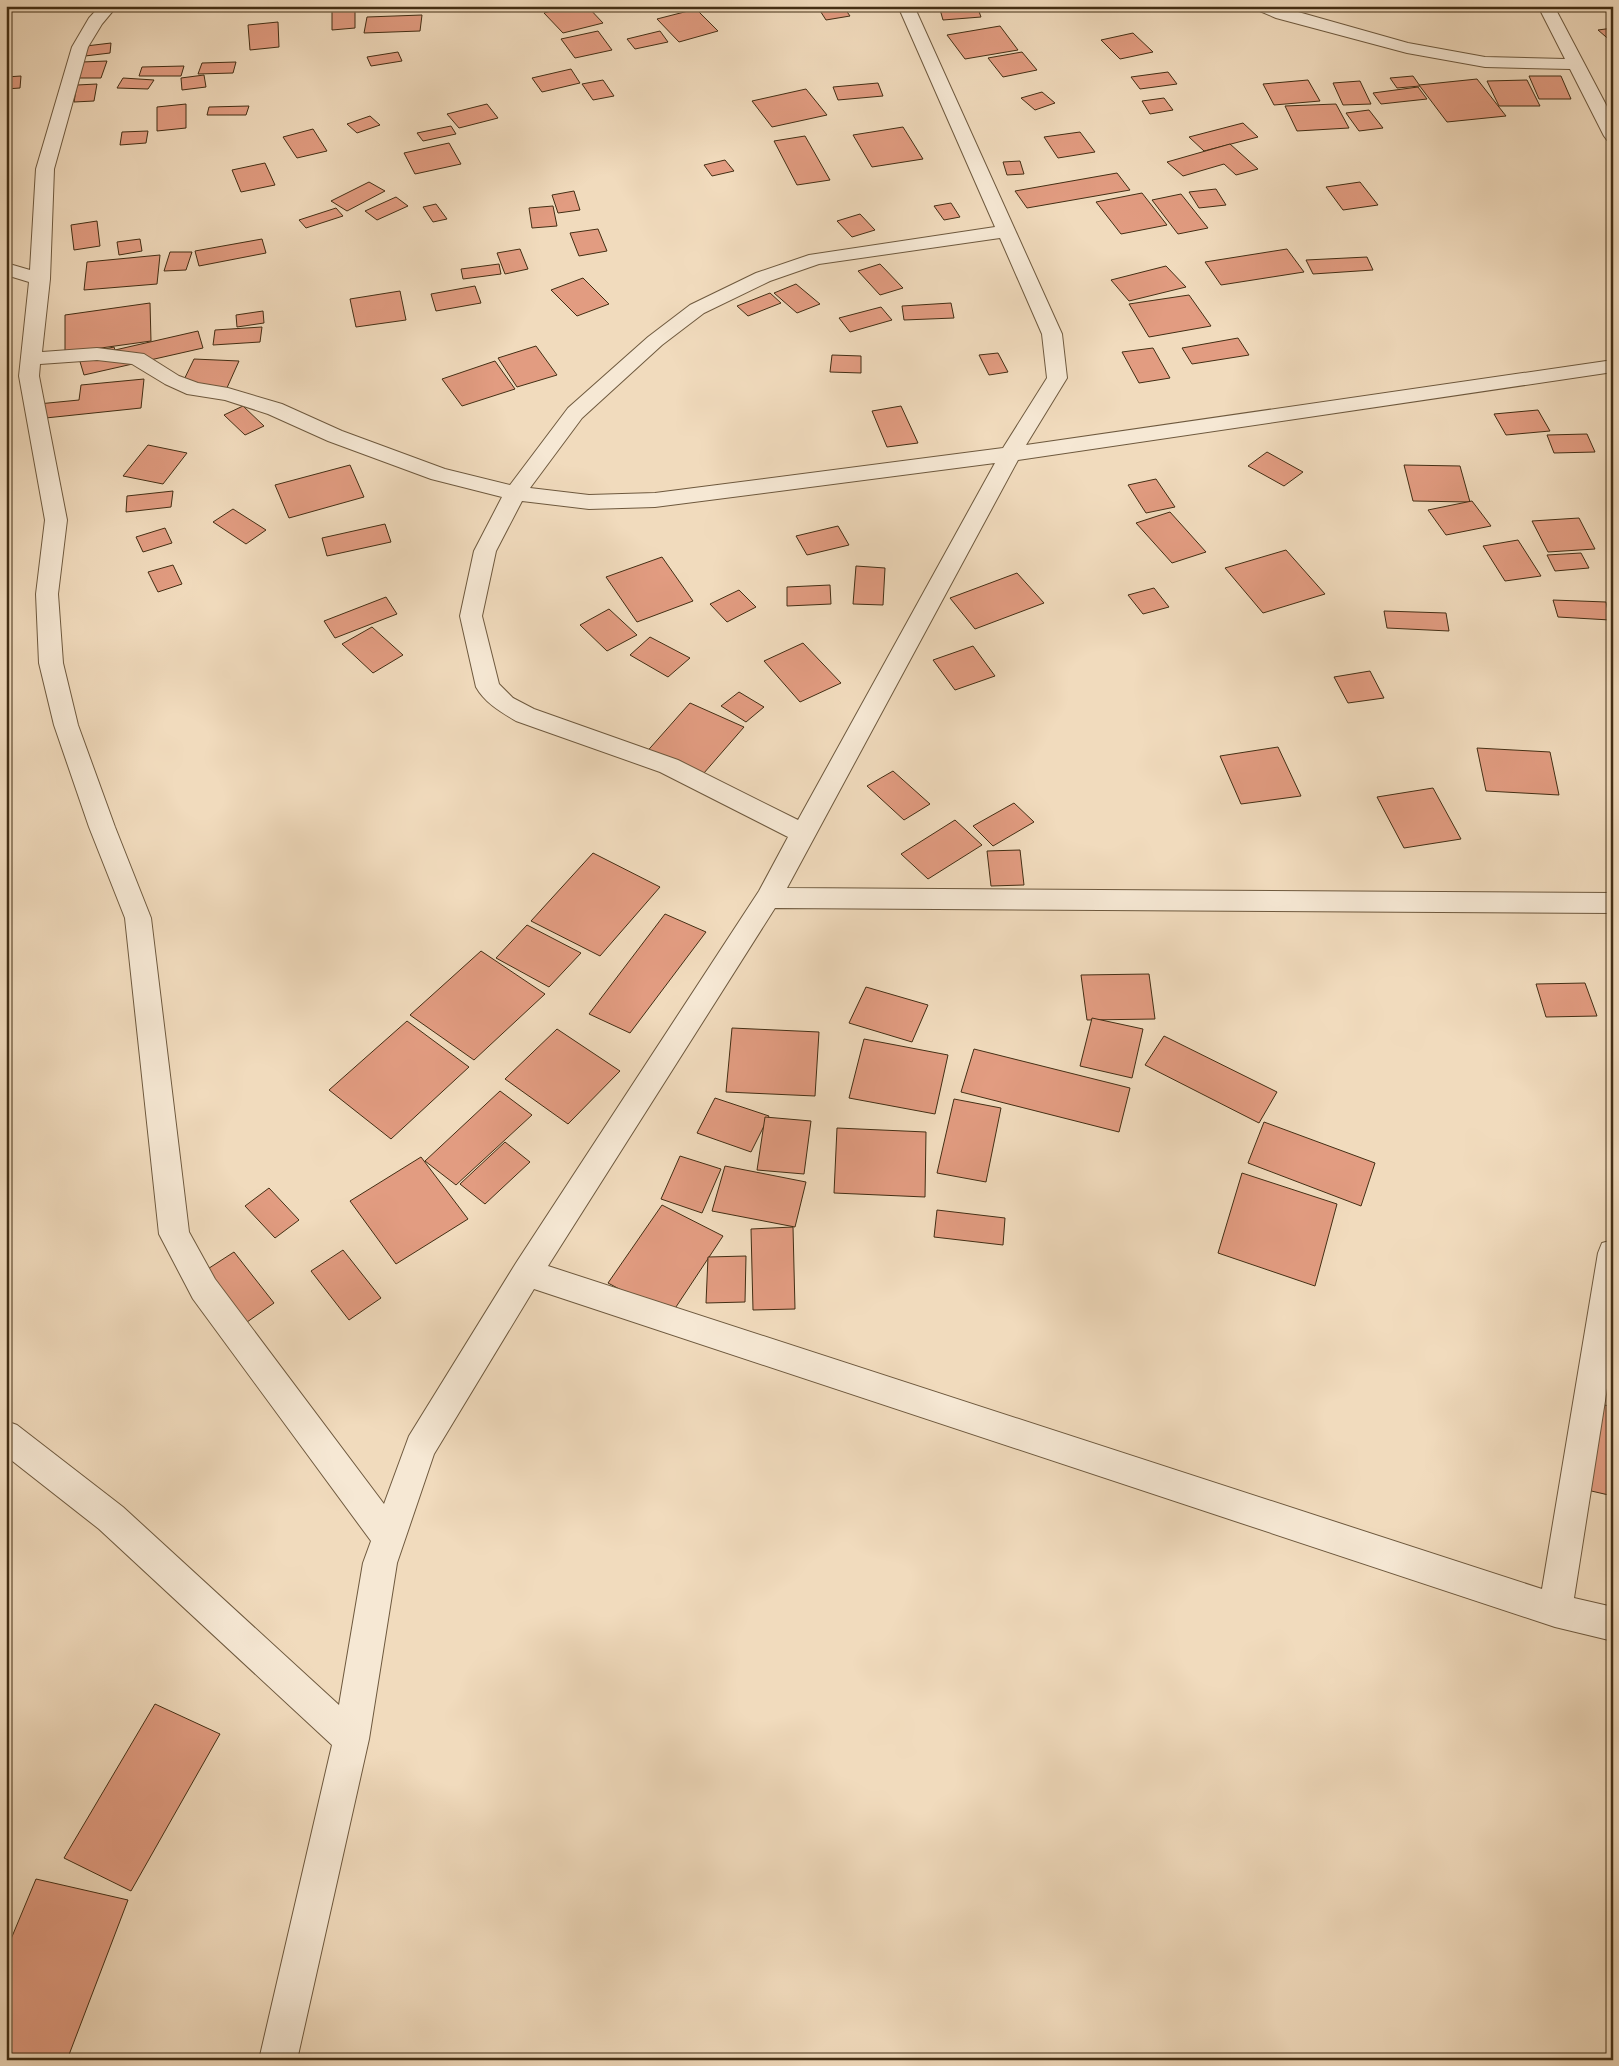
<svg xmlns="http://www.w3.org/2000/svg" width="1619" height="2066" viewBox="0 0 1619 2066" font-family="'Libre Caslon Text',serif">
	<rect width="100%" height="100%" fill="#f1dbbd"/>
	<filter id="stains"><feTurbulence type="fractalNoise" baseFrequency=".004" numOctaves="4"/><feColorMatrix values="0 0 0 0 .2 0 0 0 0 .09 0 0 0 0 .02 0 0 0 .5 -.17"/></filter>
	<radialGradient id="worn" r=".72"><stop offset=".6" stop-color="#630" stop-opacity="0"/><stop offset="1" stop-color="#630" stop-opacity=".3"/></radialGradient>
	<g fill="#e29c81" stroke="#432e14">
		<path d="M568,6H587L603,23L563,33L544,13Z"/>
		<path d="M817,6H843L850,16L826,20Z"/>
		<path d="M939,6H977L981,17L943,20Z"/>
		<path d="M696,9L718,31L679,42L657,19Z"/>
		<path d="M355,10V28L332,30V11Z"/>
		<path d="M422,15L420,31L364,33L367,17Z"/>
		<path d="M278,22L279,47L250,50L248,25Z"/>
		<path d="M1000,26L1018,50L965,59L947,35Z"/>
		<path d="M1613,28V43L1598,30Z"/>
		<path d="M598,31L612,50L575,58L561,39Z"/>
		<path d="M660,31L668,42L635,49L627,39Z"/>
		<path d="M1133,33L1153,52L1120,59L1101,40Z"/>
		<path d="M111,43L110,53L85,56L86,46Z"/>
		<path d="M398,52L402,61L371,66L367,57Z"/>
		<path d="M1022,52L1037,70L1003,77L988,58Z"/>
		<path d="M107,61L101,78H76L82,62Z"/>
		<path d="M236,62L233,73L198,74L202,63Z"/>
		<path d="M184,66L181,76H139L142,67Z"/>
		<path d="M571,69L580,83L542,92L532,78Z"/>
		<path d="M1168,72L1177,84L1140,89L1131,77Z"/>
		<path d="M204,75L206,87L182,90L181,78Z"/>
		<path d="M21,76L20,88L6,89V77Z"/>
		<path d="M1413,76L1420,86L1397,88L1390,78Z"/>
		<path d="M1529,76H1561L1571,99H1539Z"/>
		<path d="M123,78L154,80L148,89L117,88Z"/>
		<path d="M1477,79L1506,116L1447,122L1419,85Z"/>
		<path d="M603,80L614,96L593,100L582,84Z"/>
		<path d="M1308,80L1320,101L1274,105L1263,84Z"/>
		<path d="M1527,80L1540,106H1499L1487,81Z"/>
		<path d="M1360,81L1371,104L1343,105L1333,83Z"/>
		<path d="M878,83L883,96L838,100L833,87Z"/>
		<path d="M97,84L94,101L74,102L77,85Z"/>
		<path d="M1418,87L1427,99L1381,104L1373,93Z"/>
		<path d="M806,89L827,115L772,127L752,101Z"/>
		<path d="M1042,92L1055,103L1035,110L1021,98Z"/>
		<path d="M1164,98L1173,110L1150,114L1142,101Z"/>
		<path d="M186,104V128L157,131V107Z"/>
		<path d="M487,104L498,118L459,128L447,114Z"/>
		<path d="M1336,104L1349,128L1297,131L1285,106Z"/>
		<path d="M249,106L246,115H207L209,107Z"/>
		<path d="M1369,110L1383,128L1359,131L1346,113Z"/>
		<path d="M370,116L380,125L357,133L347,124Z"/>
		<path d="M1243,123L1258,137L1204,151L1189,137Z"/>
		<path d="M451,126L456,134L423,141L417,133Z"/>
		<path d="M903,127L923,159L872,167L853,135Z"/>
		<path d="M313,129L327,151L297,158L283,137Z"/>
		<path d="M148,131L146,143L120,145L122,132Z"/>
		<path d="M1080,132L1095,152L1058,158L1044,137Z"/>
		<path d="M805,136L830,180L797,185L774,141Z"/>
		<path d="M449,143L461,164L415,174L404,153Z"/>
		<path d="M1230,144L1258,169L1236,175L1224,164L1183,176L1167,162Z"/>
		<path d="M725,160L734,171L712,176L704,165Z"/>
		<path d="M1020,161L1024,174L1007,175L1003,162Z"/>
		<path d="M265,163L275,185L241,192L232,170Z"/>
		<path d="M1117,173L1130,190L1027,208L1015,191Z"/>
		<path d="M369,182L385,191L347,211L331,201Z"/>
		<path d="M1360,182L1378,205L1343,210L1326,187Z"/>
		<path d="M1216,189L1226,205L1199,208L1189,192Z"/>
		<path d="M574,191L580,210L558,213L552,195Z"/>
		<path d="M1142,193L1167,225L1121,234L1096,202Z"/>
		<path d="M1181,194L1208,228L1178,234L1152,200Z"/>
		<path d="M396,197L408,206L377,220L365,211Z"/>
		<path d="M951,203L960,217L944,220L934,206Z"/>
		<path d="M436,204L447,219L433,222L423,207Z"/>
		<path d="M553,206L557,226L532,228L529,208Z"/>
		<path d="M336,208L343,216L306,228L299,220Z"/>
		<path d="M860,214L875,230L852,237L837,221Z"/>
		<path d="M97,221L100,246L74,250L71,225Z"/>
		<path d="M598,229L607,251L579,256L570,233Z"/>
		<path d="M140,239L142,251L119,255L117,242Z"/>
		<path d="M262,239L266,253L199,266L195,251Z"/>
		<path d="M520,249L528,269L505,274L497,253Z"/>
		<path d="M1287,249L1304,272L1221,285L1205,262Z"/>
		<path d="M170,252H192L186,270L164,271Z"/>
		<path d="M160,255L157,284L84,290L87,262Z"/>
		<path d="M1367,257L1373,270L1313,274L1306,260Z"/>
		<path d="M499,264L501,274L463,279L461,269Z"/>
		<path d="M880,264L903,288L880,295L858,271Z"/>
		<path d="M1166,266L1186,287L1129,301L1111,280Z"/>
		<path d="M583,278L609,304L577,316L551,290Z"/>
		<path d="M796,284L820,304L797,313L774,293Z"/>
		<path d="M475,286L481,303L436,311L431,294Z"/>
		<path d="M400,291L406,320L356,327L350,299Z"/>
		<path d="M770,293L781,303L748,316L737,306Z"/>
		<path d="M1189,295L1211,326L1149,337L1129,304Z"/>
		<path d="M150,303L151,341L65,353V315Z"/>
		<path d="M951,303L954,318L904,320L902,306Z"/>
		<path d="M881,307L892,320L850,332L839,318Z"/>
		<path d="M263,311L264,323L237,327L236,315Z"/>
		<path d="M262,327L260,342L213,345L215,330Z"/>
		<path d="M198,331L203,348L84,375L78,355L114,347L115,350Z"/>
		<path d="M1238,338L1249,355L1192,364L1182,348Z"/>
		<path d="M536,346L557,375L517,387L498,358Z"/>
		<path d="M1153,348L1170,378L1139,383L1122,352Z"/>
		<path d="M998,353L1008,372L989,375L979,355Z"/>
		<path d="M832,355L861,356V373L830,372Z"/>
		<path d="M194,359L239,361L226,390L180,388Z"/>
		<path d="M495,361L515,389L462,406L442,379Z"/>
		<path d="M144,379L141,408L36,419L38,404L79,400L81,385Z"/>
		<path d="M243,406L264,426L245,435L224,415Z"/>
		<path d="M901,406L918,443L887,447L872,411Z"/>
		<path d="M1538,410L1550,431L1506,435L1494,414Z"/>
		<path d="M1587,434L1595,452L1554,453L1547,435Z"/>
		<path d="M148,445L187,453L163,484L123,476Z"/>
		<path d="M1267,452L1303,472L1284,486L1248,466Z"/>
		<path d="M350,465L364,497L289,518L275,485Z"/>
		<path d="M1404,465L1460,466L1470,502L1413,501Z"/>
		<path d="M1156,479L1175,507L1146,513L1128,485Z"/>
		<path d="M173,491L171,507L126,512L127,496Z"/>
		<path d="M1472,501L1491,526L1446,535L1428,510Z"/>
		<path d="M233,509L266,530L246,544L213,522Z"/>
		<path d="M1170,512L1206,552L1172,563L1136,523Z"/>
		<path d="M1579,518L1595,549L1548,552L1532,521Z"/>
		<path d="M385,524L391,542L327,556L322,538Z"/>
		<path d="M838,526L849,545L807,555L796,536Z"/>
		<path d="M165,528L172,543L143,552L136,537Z"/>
		<path d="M1518,540L1541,576L1505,581L1483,546Z"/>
		<path d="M1286,550L1325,594L1263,613L1225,568Z"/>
		<path d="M1581,553L1589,568L1555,571L1547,555Z"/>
		<path d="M662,557L693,601L637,622L606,577Z"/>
		<path d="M173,565L182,584L158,592L148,572Z"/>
		<path d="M856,566L885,568L883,605L853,604Z"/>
		<path d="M1017,573L1044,603L975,629L950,598Z"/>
		<path d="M830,585L831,604L787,606V587Z"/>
		<path d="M1154,588L1169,607L1143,614L1128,595Z"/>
		<path d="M739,590L756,607L727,622L710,604Z"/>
		<path d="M386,597L397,614L335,638L324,621Z"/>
		<path d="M1553,600L1606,602L1610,620L1558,617Z"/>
		<path d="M609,609L637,635L607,651L580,625Z"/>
		<path d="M1384,611L1446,613L1449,631L1387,628Z"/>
		<path d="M372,627L403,655L373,673L342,644Z"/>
		<path d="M650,637L690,658L668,677L630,655Z"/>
		<path d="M803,643L841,683L800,702L764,661Z"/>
		<path d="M973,646L995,676L955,690L933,660Z"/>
		<path d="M1370,671L1384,698L1348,703L1334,677Z"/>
		<path d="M739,692L764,707L746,722L721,706Z"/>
		<path d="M690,703L744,727L697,781L643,756Z"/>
		<path d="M1278,747L1301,796L1241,804L1220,756Z"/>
		<path d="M1477,748L1550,752L1559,795L1486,791Z"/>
		<path d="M893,771L930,804L904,820L867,786Z"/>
		<path d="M1433,788L1461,839L1404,848L1377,797Z"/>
		<path d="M1014,803L1034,822L993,846L973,826Z"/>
		<path d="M955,820L982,845L928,879L901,854Z"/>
		<path d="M1020,850L1024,885L991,886L987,851Z"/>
		<path d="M593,853L660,887L600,956L531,921Z"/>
		<path d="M665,914L706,932L630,1033L589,1014Z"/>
		<path d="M527,925L581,953L549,987L496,958Z"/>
		<path d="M481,951L545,994L474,1060L410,1015Z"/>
		<path d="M1149,974L1155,1019L1087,1020L1081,975Z"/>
		<path d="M1585,983L1597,1016L1546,1017L1536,984Z"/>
		<path d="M866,987L928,1005L912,1042L849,1023Z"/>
		<path d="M1092,1018L1143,1029L1132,1078L1080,1066Z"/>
		<path d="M407,1021L469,1067L391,1139L329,1090Z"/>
		<path d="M732,1028L819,1032L815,1096L726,1092Z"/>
		<path d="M557,1029L620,1071L568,1124L505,1079Z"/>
		<path d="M1164,1036L1277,1092L1259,1123L1145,1065Z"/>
		<path d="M864,1039L948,1055L935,1114L849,1098Z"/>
		<path d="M974,1049L1130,1088L1119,1132L961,1092Z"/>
		<path d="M500,1091L532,1115L456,1185L425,1161Z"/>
		<path d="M715,1098L769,1116L751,1152L697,1133Z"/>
		<path d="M954,1099L1001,1108L986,1182L937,1173Z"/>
		<path d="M765,1117L811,1121L804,1174L757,1170Z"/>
		<path d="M1264,1122L1375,1163L1361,1206L1248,1163Z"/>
		<path d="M837,1128L926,1132L925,1197L834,1193Z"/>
		<path d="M505,1142L530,1162L485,1204L460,1184Z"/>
		<path d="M680,1156L721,1169L702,1213L661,1199Z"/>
		<path d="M421,1157L468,1219L396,1264L350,1201Z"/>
		<path d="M725,1166L806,1182L795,1227L712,1211Z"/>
		<path d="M1242,1173L1337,1204L1315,1286L1218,1253Z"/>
		<path d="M269,1188L299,1220L275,1238L245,1206Z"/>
		<path d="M662,1205L723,1236L670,1316L608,1283Z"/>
		<path d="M937,1210L1005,1218L1003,1245L934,1237Z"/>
		<path d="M793,1227L795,1309L753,1310L751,1229Z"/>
		<path d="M343,1250L381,1298L349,1320L311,1271Z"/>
		<path d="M234,1252L274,1303L240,1327L200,1274Z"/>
		<path d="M746,1256L745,1302L706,1303L708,1257Z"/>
		<path d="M1588,1401L1613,1407V1496L1587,1490Z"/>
		<path d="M155,1704L220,1734L131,1891L64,1858Z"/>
		<path d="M36,1879L128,1900L67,2060H6V1951Z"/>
	</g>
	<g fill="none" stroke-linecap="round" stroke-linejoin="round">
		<g stroke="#6e593e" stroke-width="2">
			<g id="minor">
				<path d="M100,6H117L102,24L88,47L54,169L50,279L42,352L97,348L144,354L179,376L198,383L228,388L282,404L342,431L445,469L510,485L568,408L648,337L690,305L756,273L809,255L995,227L898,6H914L1062,334L1067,378L1026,445L1613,360V372L1018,460L787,888L1613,893V913L775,908L548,1266L1542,1589L1598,1253L1602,1243L1613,1240V1350L1574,1598L1613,1607V1641L1555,1627L534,1289L434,1454L397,1563L369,1739L297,2060H259L332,1745L99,1529L6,1456V1421L17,1425L123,1507L339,1705L363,1563L371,1541L193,1299L159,1234L125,918L89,827L54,725L39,663L36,594L45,520L19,376L29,282L6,275V263L30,270L36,169L72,47L89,18ZM1000,238L1042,334L1047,378L1003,448L655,493L589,495L530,488L582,418L662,345L704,313L770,281L819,264ZM97,360L132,364L165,384L187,394L225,400L268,414L328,441L431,479L502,497L474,551L460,616L476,687C485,703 501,712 516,721L660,772L788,837L759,891L516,1263L409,1436L384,1504L215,1279L189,1232L151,918L115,827L78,725L63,663L58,594L67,520L39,376L40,364ZM995,463L798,820L678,760L534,709L513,698L499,684L482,616L496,551L522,501L589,509L655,507Z"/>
				<path d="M1253,6H1277L1408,43L1485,57L1565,59L1538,6H1554L1613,118V141L1607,140L1604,136L1570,69L1485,67L1407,53L1276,18L1255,9Z"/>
			</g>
		</g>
		<use href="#minor" fill="#f6e8d4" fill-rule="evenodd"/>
	</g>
	<rect width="1619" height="2066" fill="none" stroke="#f1dbbd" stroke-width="25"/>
	<rect x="8" y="8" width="1604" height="2051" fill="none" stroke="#432e14" stroke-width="2.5"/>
	<rect x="12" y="12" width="1594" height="2041" fill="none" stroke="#432e14"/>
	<rect width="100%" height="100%" filter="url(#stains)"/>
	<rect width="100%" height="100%" fill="url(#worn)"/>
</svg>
